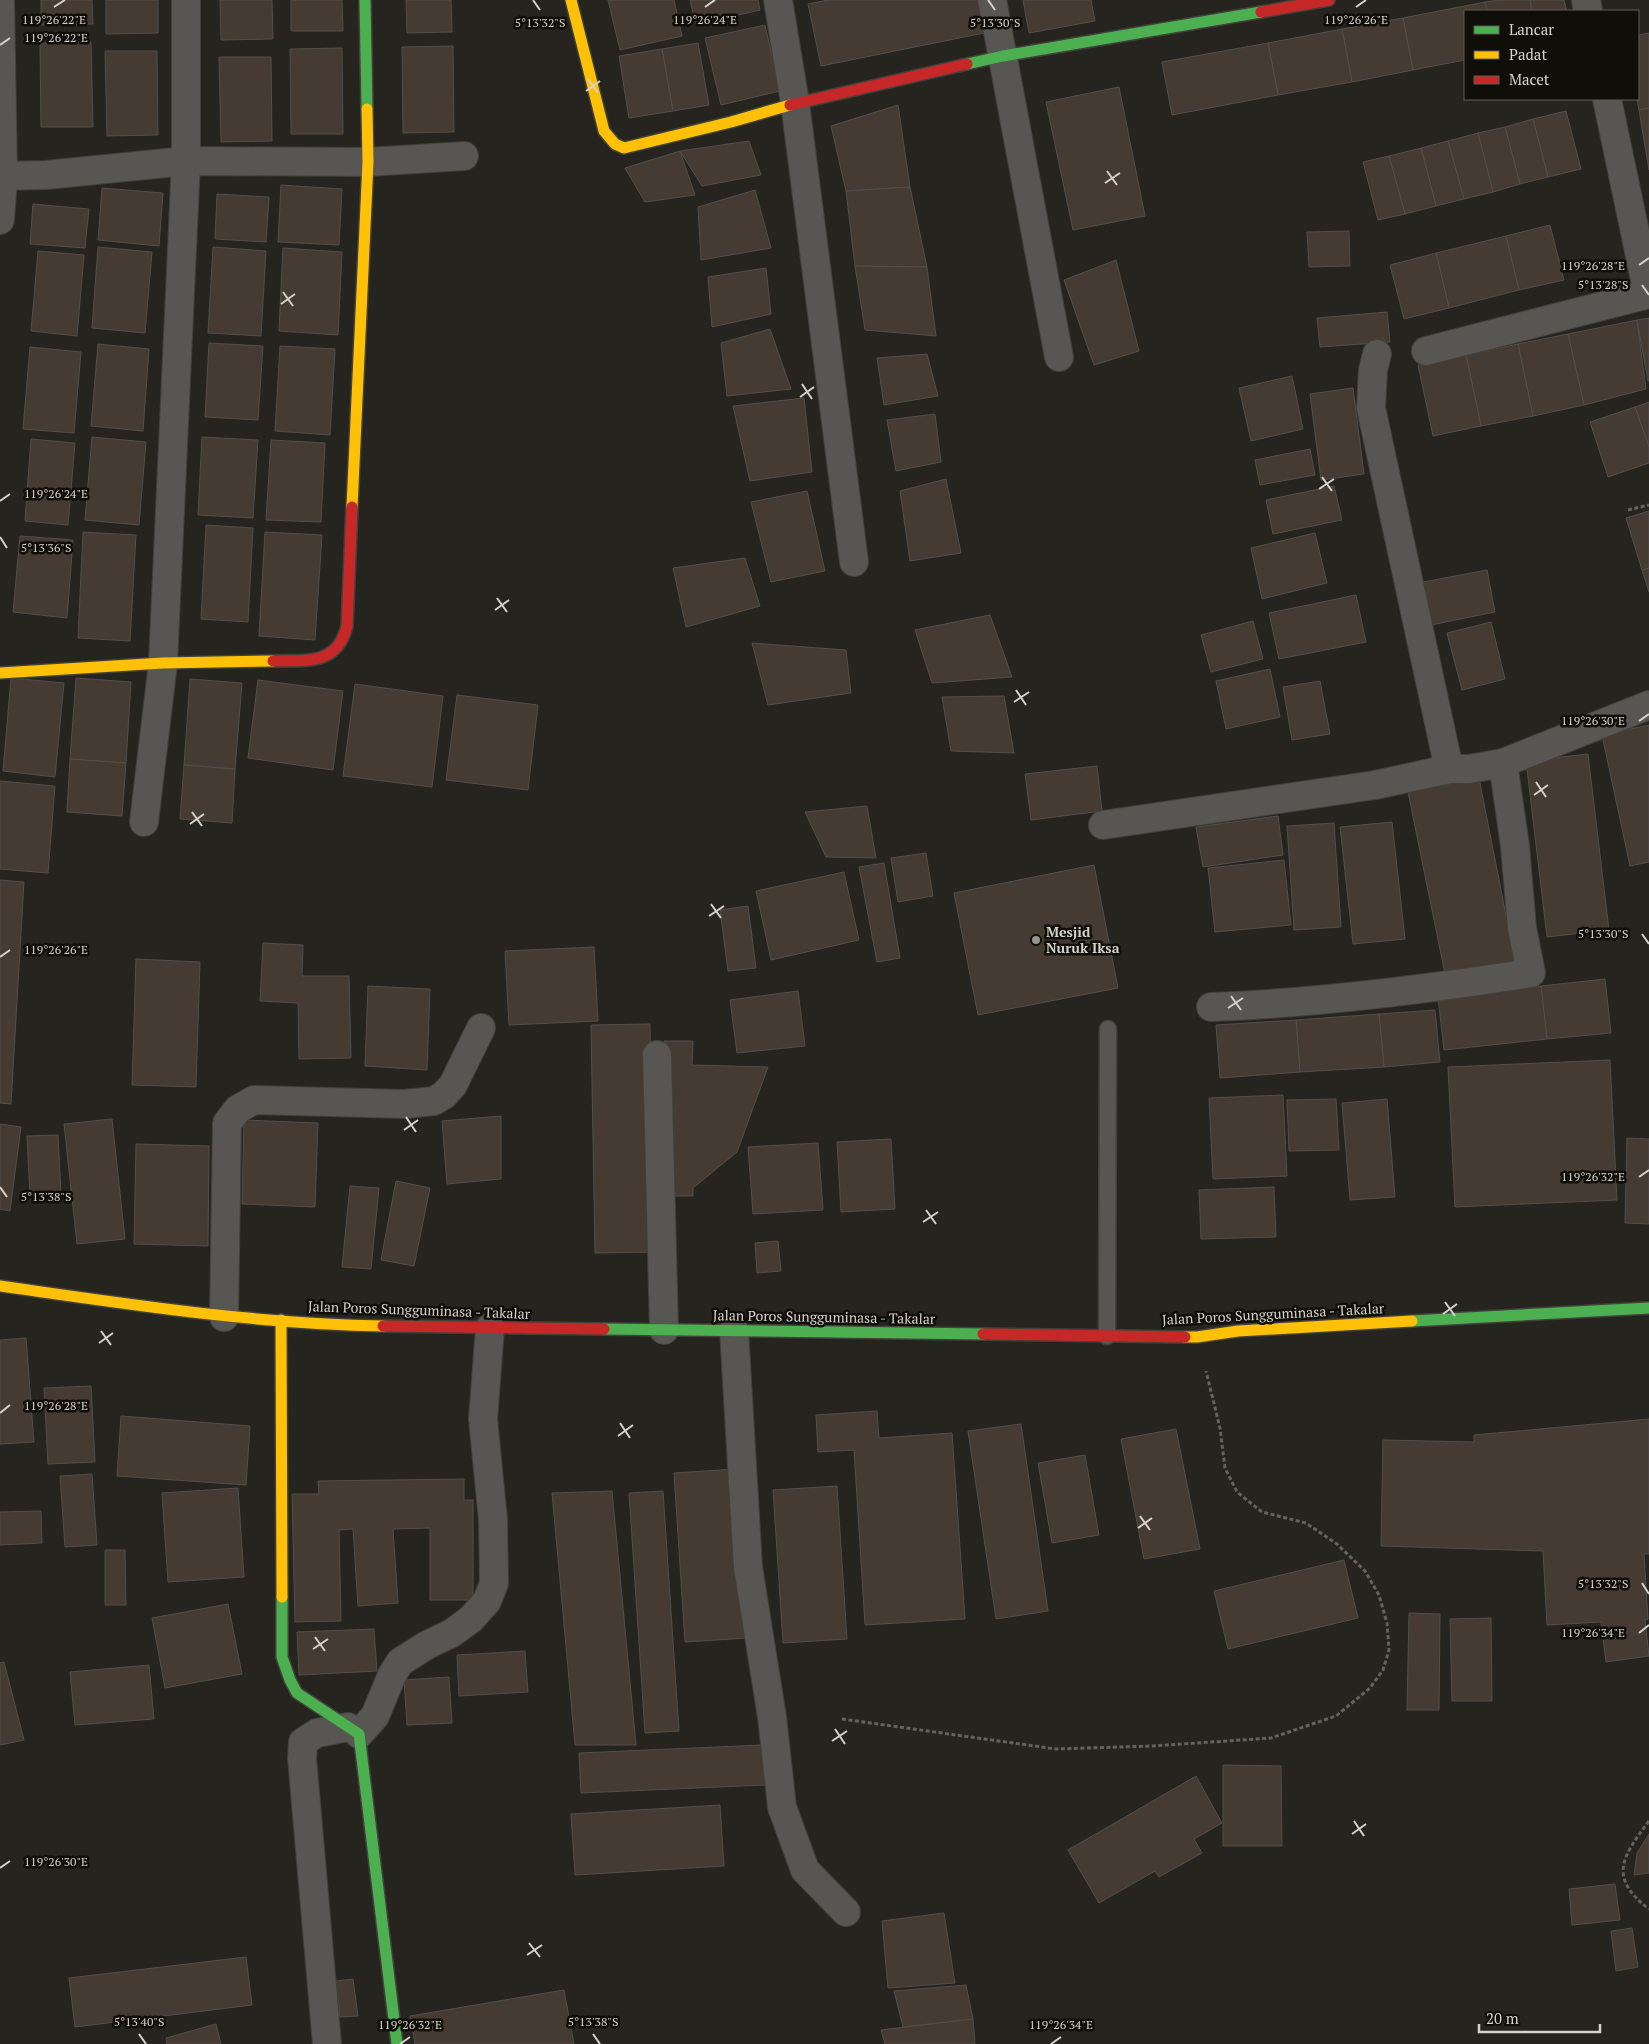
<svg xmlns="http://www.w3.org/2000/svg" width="1649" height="2044" viewBox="0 0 1649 2044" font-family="'PT Serif',serif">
	<rect width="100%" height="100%" fill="#26241e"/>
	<g fill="#453b32" stroke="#524f4b">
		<path d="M41,0H92L93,24L41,25Z"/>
		<path d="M106,0H158V33L106,34Z"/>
		<path d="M220,0H272L273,39L221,40Z"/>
		<path d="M291,0H342L343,31H291Z"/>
		<path d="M406,0H451L452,32L407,33Z"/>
		<path d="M608,0H674L682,36L620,50Z"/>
		<path d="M690,0H758L760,10L696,25Z"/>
		<path d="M828,0H982L989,32L821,66L808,4Z"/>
		<path d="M1023,0H1091L1095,21L1029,33Z"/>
		<path d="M1498,0H1530L1532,11H1487L1485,2Z"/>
		<path d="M1530,0H1564L1567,11H1532Z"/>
		<path d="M1485,2L1487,11H1465V60L1413,70L1403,18Z"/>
		<path d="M1403,18L1413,70L1352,82L1342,29Z"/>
		<path d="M765,25L780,91L721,105L705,38Z"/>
		<path d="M1342,29L1352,82L1278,95L1268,43Z"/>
		<path d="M1649,33V108L1639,110L1637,99L1638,35Z"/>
		<path d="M91,42L93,127H41L40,43Z"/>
		<path d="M698,43L709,105L673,111L662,49Z"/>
		<path d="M1268,43L1278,95L1172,115L1162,62Z"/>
		<path d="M453,46L454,132L403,133L402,47Z"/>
		<path d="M342,48L343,134H291L290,49Z"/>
		<path d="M662,49L673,111L629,118L619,56Z"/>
		<path d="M105,51H157L158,135L107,136Z"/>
		<path d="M219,57H271L272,141L221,142Z"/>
		<path d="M1119,87L1145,216L1073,230L1046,102Z"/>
		<path d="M898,105L910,187L846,191L831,126Z"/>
		<path d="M1649,108V170L1639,110Z"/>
		<path d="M1566,111L1581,169L1548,177L1533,119Z"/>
		<path d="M1533,119L1548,177L1520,184L1505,127Z"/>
		<path d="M1505,127L1520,184L1493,192L1478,133Z"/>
		<path d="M1478,133L1493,192L1464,199L1448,141Z"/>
		<path d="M749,141L761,175L702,186L680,151Z"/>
		<path d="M1448,141L1464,199L1436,206L1421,148Z"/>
		<path d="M1421,148L1436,206L1405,214L1389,156Z"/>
		<path d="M680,151L695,195L645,202L625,168Z"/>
		<path d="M1389,156L1405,214L1378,220L1363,162Z"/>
		<path d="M281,185L342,189L339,245L278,242Z"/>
		<path d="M910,187L927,267L855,266L846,191Z"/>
		<path d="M102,188L163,193L159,246L98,240Z"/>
		<path d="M755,190L771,248L701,260L698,207Z"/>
		<path d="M217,194L269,197L266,242L215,239Z"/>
		<path d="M33,204L89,209L85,248L30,244Z"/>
		<path d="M1550,225L1564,280L1519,290L1506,236Z"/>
		<path d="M1349,231L1350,266L1309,267L1307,232Z"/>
		<path d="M1506,236L1519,290L1449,308L1436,253Z"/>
		<path d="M98,247L152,252L145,333L92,328Z"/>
		<path d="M213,247L266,251L261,336L208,333Z"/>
		<path d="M283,248L342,252L338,335L279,331Z"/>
		<path d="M38,251L84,255L77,336L31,331Z"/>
		<path d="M1436,253L1449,308L1404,319L1390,265Z"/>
		<path d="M1116,260L1139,351L1094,365L1064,280Z"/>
		<path d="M855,266L927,267L936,336L865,330Z"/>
		<path d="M766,268L771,314L712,327L708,277Z"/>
		<path d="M1387,312L1390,342L1320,347L1317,318Z"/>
		<path d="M1649,318V381H1648L1637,320Z"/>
		<path d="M1637,320L1646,389L1584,405L1568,334Z"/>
		<path d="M770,329L791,389L727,396L721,343Z"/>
		<path d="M1568,334L1584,405L1533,416L1518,344Z"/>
		<path d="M209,343L263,346L258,420L205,417Z"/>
		<path d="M98,344L149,349L143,431L91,426Z"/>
		<path d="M1518,344L1533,416L1481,426L1466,355Z"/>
		<path d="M280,346L335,349L330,435L275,431Z"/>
		<path d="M30,347L81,352L74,433L23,429Z"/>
		<path d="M927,354L938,396L884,405L877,358Z"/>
		<path d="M1466,355L1481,426L1433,436L1418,365Z"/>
		<path d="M1292,376L1303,429L1251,441L1239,388Z"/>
		<path d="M1353,388L1364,474L1321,480L1310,394Z"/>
		<path d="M804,398L812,472L750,481L733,406Z"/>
		<path d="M1649,402V447L1635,407Z"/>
		<path d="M1635,407L1649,447V463L1608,477L1590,422Z"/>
		<path d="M935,414L941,462L896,471L887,420Z"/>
		<path d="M92,437L146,442L139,525L85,520Z"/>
		<path d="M202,437L258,440L253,518L198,515Z"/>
		<path d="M31,439L75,443L68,525L25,521Z"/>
		<path d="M271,440L325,443L321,522L266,520Z"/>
		<path d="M1310,449L1315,475L1260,485L1255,460Z"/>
		<path d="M946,479L961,553L910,561L900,491Z"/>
		<path d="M1334,486L1342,520L1273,534L1266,500Z"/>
		<path d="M807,491L825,571L771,582L751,502Z"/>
		<path d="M1649,511V568L1642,570L1626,518Z"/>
		<path d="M206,525L253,528L248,622L201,619Z"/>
		<path d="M83,532L136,535L130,641L78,638Z"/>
		<path d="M265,532L322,535L315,640L259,636Z"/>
		<path d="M1315,533L1327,583L1262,599L1251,548Z"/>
		<path d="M20,536L73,540L67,618L13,612Z"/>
		<path d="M745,558L760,606L686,627L673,568Z"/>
		<path d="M1649,568V592L1642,570Z"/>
		<path d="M1487,570L1495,612L1426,626L1418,583Z"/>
		<path d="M1356,595L1366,642L1279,659L1269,613Z"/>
		<path d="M990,615L1012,677L932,683L915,630Z"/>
		<path d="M1253,621L1263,659L1211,672L1201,635Z"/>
		<path d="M1491,622L1505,679L1462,690L1447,633Z"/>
		<path d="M752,643L846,650L851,693L768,705Z"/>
		<path d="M1270,669L1280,717L1226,729L1216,681Z"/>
		<path d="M11,678L64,683L55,777L3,771Z"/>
		<path d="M76,678L131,682L126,763L70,759Z"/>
		<path d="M190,679L242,683L235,769L184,765Z"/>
		<path d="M258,680L343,691L333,770L248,758Z"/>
		<path d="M1320,681L1330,734L1292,740L1283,687Z"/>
		<path d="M355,684L443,696L432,787L343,776Z"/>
		<path d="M457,695L538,705L528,790L446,780Z"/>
		<path d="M1004,696L1014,753L951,751L942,697Z"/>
		<path d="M1649,725V862L1630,866L1602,735Z"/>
		<path d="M1588,754L1609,930L1547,937L1526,761Z"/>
		<path d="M70,759L126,763L122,816L67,812Z"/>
		<path d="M184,765L235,769L232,823L180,819Z"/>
		<path d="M1097,766L1102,811L1031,820L1025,774Z"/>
		<path d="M1479,778L1515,961L1445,974L1408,792Z"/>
		<path d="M0,781L55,786L48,873L0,869Z"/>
		<path d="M867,806L876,858L826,857L805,812Z"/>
		<path d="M1278,816L1283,855L1203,867L1196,827Z"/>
		<path d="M1392,822L1405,939L1353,944L1340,827Z"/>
		<path d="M1334,823L1341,927L1294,930L1287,826Z"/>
		<path d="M926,853L933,896L898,902L891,858Z"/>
		<path d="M1284,860L1291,925L1215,932L1208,868Z"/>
		<path d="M884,863L900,958L877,962L859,867Z"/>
		<path d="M1094,865L1118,988L978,1015L954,893Z"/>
		<path d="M844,872L859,940L771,960L756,891Z"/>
		<path d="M0,880L24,882L11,1104L0,1103Z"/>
		<path d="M748,906L756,968L728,971L720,910Z"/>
		<path d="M263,943L303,945L302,976H349L351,1058L299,1059L298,1003L260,1001Z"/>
		<path d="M594,947L598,1021L509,1025L505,951Z"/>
		<path d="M136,959L200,962L196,1087L132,1085Z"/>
		<path d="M1605,979L1611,1033L1547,1039L1541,986Z"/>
		<path d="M368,986L430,989L427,1070L365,1066Z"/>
		<path d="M1541,986L1547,1039L1444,1050L1438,997Z"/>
		<path d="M798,991L805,1046L737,1053L730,1000Z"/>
		<path d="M1435,1010L1440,1062L1384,1067L1379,1014Z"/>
		<path d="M1379,1014L1384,1067L1300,1072L1296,1020Z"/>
		<path d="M1296,1020L1300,1072L1220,1078L1216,1025Z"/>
		<path d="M650,1024L654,1252L595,1253L591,1025Z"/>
		<path d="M664,1041H693L692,1065L768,1067L737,1152L693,1188V1196H664Z"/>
		<path d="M1610,1060L1617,1200L1455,1207L1448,1067Z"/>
		<path d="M1283,1095L1287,1176L1213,1179L1209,1098Z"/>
		<path d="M1336,1099L1339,1150L1289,1151L1287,1100Z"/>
		<path d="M1387,1099L1395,1197L1350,1200L1342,1103Z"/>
		<path d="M501,1116V1179L447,1184L442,1121Z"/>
		<path d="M112,1119L125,1239L77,1244L64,1124Z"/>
		<path d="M244,1120L318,1123L315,1207L242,1204Z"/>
		<path d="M0,1124L21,1127L10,1211L0,1209Z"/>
		<path d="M58,1135L61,1194L30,1195L27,1136Z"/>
		<path d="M1627,1138L1649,1139V1224L1625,1223Z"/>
		<path d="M891,1139L895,1209L841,1212L837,1142Z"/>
		<path d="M818,1143L823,1210L753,1214L748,1147Z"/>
		<path d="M136,1144L209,1146L208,1246L134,1244Z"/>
		<path d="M396,1181L430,1188L414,1266L381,1260Z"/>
		<path d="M350,1186L379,1188L371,1269L342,1267Z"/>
		<path d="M1274,1187L1276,1237L1201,1239L1199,1190Z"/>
		<path d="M778,1241L781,1271L757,1273L755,1243Z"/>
		<path d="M26,1338L34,1442L0,1444V1340Z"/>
		<path d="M91,1386L95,1462L48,1464L44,1388Z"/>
		<path d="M877,1411L879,1438L952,1433L965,1619L865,1625L854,1450L818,1452L816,1415Z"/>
		<path d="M121,1416L250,1426L246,1485L117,1476Z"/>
		<path d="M1649,1419V1554H1644L1648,1619L1645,1620L1649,1656L1606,1662L1601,1622L1547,1625L1543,1551L1381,1546L1383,1440L1474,1442V1435Z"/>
		<path d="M1021,1424L1048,1611L996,1619L968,1431Z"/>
		<path d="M1176,1429L1200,1549L1144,1559L1121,1439Z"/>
		<path d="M1085,1455L1099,1535L1052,1543L1038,1463Z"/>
		<path d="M736,1469L747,1638L685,1642L674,1473Z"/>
		<path d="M92,1474L97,1545L65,1547L60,1476Z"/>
		<path d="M464,1479V1500H473V1600H430V1528L393,1529L398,1603L358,1606L353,1529L339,1530L341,1621L295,1622L292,1494H319L318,1481Z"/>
		<path d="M837,1486L847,1639L783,1643L773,1490Z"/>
		<path d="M238,1488L244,1577L168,1582L162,1493Z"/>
		<path d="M612,1491L636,1745H575L552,1493Z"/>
		<path d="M663,1491L679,1731L645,1733L629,1493Z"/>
		<path d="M41,1511L42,1543L0,1545V1512Z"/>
		<path d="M105,1550H125L126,1605H105Z"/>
		<path d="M1344,1560L1358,1618L1228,1649L1214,1591Z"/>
		<path d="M228,1604L242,1674L165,1688L152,1618Z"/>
		<path d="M1409,1613L1440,1614L1439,1710H1407Z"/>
		<path d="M1491,1618L1492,1701H1452L1450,1619Z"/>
		<path d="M374,1629L377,1671L299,1675L297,1632Z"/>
		<path d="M525,1651L528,1692L459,1696L457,1655Z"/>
		<path d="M4,1662L24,1740L0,1745V1663Z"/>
		<path d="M149,1665L154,1719L75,1725L70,1672Z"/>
		<path d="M449,1677L452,1723L407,1725L404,1680Z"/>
		<path d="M763,1745L765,1785L581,1793L579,1753Z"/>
		<path d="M1223,1765L1281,1766L1282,1846H1223Z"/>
		<path d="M1196,1776L1222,1823L1194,1839L1202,1853L1159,1877L1155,1871L1099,1903L1068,1850Z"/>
		<path d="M720,1805L724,1866L575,1875L571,1814Z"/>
		<path d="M1649,1834V1873L1634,1875L1637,1853Z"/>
		<path d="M1615,1884L1620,1920L1572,1925L1569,1889Z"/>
		<path d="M944,1913L955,1983L888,1988L882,1921Z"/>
		<path d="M1632,1928L1638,1967L1616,1971L1611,1931Z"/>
		<path d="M246,1957L252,2005L75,2027L69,1978Z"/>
		<path d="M353,1979L358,2016L340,2017L336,1981Z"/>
		<path d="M966,1985L973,2019L903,2027L894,1991Z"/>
		<path d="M564,1990L574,2044H415L410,2016Z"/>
		<path d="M973,2019L975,2044H885L881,2030Z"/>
		<path d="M216,2024L221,2044H167L166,2038Z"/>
	</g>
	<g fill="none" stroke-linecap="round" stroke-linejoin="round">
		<g stroke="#42403b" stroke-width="19">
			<path id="lane" d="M1107,1336L1108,1029"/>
		</g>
		<g stroke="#42403b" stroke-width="30">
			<g id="street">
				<path d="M778,0L795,103L854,562"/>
				<path d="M992,0L1059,357"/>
				<path d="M1586,0L1588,11"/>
				<path d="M1607,99L1648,294"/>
				<path d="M0,176L46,175L186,161L368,162L464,156"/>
				<path d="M0,220L3,176L0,0"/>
				<path d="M1426,351L1649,294"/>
				<path d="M1377,354L1373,370L1371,408L1449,769"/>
				<path d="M144,822L163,663L186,161V0"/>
				<path d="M1103,825L1375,785L1449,769H1469L1503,763"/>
				<path d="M1211,1007C1320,1003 1423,990 1531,973L1522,928L1515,846L1503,763L1649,705"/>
				<path d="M657,1055L664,1330"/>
				<path d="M224,1317L227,1123L238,1109L254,1100L404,1104L434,1101L444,1095L453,1085L481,1028"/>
				<path d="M734,1330L748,1567L772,1717L782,1807L805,1870L846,1912"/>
				<path d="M359,1734L375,1716L392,1675L400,1662L427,1645L452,1633L471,1619L487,1601L494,1583L493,1520L483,1419L490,1328"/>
				<path d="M327,2044L302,1758L303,1742L317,1733L348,1727"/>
			</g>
		</g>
		<g stroke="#42403b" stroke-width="14">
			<g id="fast">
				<path d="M365,0L367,109"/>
				<path d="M967,64L1003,56L1261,12"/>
				<path d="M1412,1321L1649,1308"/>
				<path d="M604,1329L983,1334"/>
				<path d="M282,1597V1657L290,1680L297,1693L359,1734L397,2044"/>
			</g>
		</g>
		<g stroke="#42403b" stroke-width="14">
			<g id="slow">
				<path d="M571,0L604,131L615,144L624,148L731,122L790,105"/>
				<path d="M352,507L368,162L367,109"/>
				<path d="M0,673L163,663L273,661"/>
				<path d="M0,1286C127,1304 254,1324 383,1326"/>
				<path d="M281,1320L282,1597"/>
				<path d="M1185,1337H1197L1238,1331L1412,1321"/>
			</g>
		</g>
		<g stroke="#42403b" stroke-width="14">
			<g id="jam">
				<path d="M1261,12L1329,0"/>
				<path d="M790,105L967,64"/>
				<path d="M273,661C306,660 337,666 347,626L352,507"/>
				<path d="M383,1326L604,1329"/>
				<path d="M983,1334L1185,1337"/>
			</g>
		</g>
		<g stroke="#63625e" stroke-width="3" stroke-dasharray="4 2.5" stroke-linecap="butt">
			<path d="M1628,510L1649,505"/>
			<path d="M842,1719L1056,1749L1152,1746L1271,1738L1336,1716L1370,1688L1383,1670L1389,1650L1387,1623L1379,1595L1365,1571L1337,1544L1306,1523L1262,1512L1237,1492L1225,1468L1220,1428L1206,1371"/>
			<path d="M1649,1821C1623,1856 1607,1877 1649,1909"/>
		</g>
		<use href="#lane" stroke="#575652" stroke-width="16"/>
		<use href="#street" stroke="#575652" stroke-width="28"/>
		<use href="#fast" stroke="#4caf50" stroke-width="11"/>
		<use href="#slow" stroke="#ffc107" stroke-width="11"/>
		<use href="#jam" stroke="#c62828" stroke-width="11"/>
	</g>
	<path fill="none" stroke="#d5d2cb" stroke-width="2" d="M533,0L540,10M988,0L995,10M54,7L65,0M705,7L715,0M1356,7L1366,0M0,45L10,38M588,79L598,93M586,91L600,81M1107,171L1117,185M1105,183L1120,173M1639,265L1649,258M1642,285L1649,295M283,292L293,306M281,304L295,294M802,384L812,399M800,397L814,387M1322,477L1332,491M1319,489L1334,479M0,501L10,494M0,537L7,548M497,598L507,612M495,610L509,600M1016,690L1026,705M1014,702L1029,692M1639,721L1649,714M1536,782L1546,797M1534,795L1548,785M192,812L202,826M190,824L204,814M711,904L721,918M709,916L724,906M1642,934L1649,944M0,957L10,950M1231,996L1241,1010M1228,1008L1243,998M406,1117L416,1132M404,1130L418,1120M1639,1177L1649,1170M0,1187L7,1197M926,1210L936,1224M923,1222L938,1212M1445,1302L1455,1316M1443,1314L1457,1304M101,1331L111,1345M99,1343L113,1333M0,1413L10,1405M620,1423L630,1438M618,1436L633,1425M1140,1516L1150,1530M1138,1528L1152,1518M1642,1583L1649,1594M1639,1633L1649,1625M315,1637L325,1651M313,1649L328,1639M835,1729L845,1744M832,1741L847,1731M1354,1821L1364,1836M1352,1834L1366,1824M0,1868L10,1861M529,1943L540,1957M527,1955L542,1945M139,2034L146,2044M593,2034L600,2044M400,2044L410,2037M1051,2044L1061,2037"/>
	<circle fill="#98958e" stroke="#100e09" stroke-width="2" cx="1036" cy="940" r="5"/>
	<g text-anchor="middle" stroke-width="5" stroke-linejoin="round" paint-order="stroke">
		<g font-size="14" font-weight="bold" fill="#d5d2cb" stroke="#100e09" text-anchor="start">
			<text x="1046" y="937">Mesjid<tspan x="1046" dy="16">Nuruk Iksa</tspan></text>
		</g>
		<g font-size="14" fill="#d5d2cb" stroke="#100e09">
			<text transform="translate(419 1310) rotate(2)" y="5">Jalan Poros Sungguminasa - Takalar</text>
			<text transform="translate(1273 1314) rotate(-3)" y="5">Jalan Poros Sungguminasa - Takalar</text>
			<text transform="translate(824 1317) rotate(1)" y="5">Jalan Poros Sungguminasa - Takalar</text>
		</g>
	</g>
	<g font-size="12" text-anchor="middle" fill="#d5d2cb" stroke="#100e09" stroke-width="5" stroke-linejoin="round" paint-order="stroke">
		<text x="54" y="24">119°26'22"E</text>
		<text x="705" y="24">119°26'24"E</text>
		<text x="1356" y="24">119°26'26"E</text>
		<text x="540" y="27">5°13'32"S</text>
		<text x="995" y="27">5°13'30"S</text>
		<text x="56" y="42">119°26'22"E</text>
		<text x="1593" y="270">119°26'28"E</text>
		<text x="1603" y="289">5°13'28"S</text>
		<text x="56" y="498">119°26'24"E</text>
		<text x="46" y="552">5°13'36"S</text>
		<text x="1593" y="725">119°26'30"E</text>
		<text x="1603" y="938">5°13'30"S</text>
		<text x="56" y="954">119°26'26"E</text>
		<text x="1593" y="1181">119°26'32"E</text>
		<text x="46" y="1201">5°13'38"S</text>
		<text x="56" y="1410">119°26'28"E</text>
		<text x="1603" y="1588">5°13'32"S</text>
		<text x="1593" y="1637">119°26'34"E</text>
		<text x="56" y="1866">119°26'30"E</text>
		<text x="139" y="2026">5°13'40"S</text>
		<text x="593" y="2026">5°13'38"S</text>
		<text x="410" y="2029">119°26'32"E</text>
		<text x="1061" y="2029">119°26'34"E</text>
	</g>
	<rect x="1464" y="10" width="175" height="90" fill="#100e09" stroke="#5f5c57"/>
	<rect x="1474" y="26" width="25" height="8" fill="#4caf50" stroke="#5f5c57"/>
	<text x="1509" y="35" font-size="15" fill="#d5d2cb">Lancar</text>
	<rect x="1474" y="51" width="25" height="8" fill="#ffc107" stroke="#5f5c57"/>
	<text x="1509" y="60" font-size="15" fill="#d5d2cb">Padat</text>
	<rect x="1474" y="76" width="25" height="8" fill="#c62828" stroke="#5f5c57"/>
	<text x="1509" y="85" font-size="15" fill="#d5d2cb">Macet</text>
	<path d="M1479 2024v8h121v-8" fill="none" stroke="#d5d2cb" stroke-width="2.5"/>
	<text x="1486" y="2024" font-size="15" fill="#d5d2cb" stroke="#100e09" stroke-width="4" paint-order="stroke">20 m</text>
</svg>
